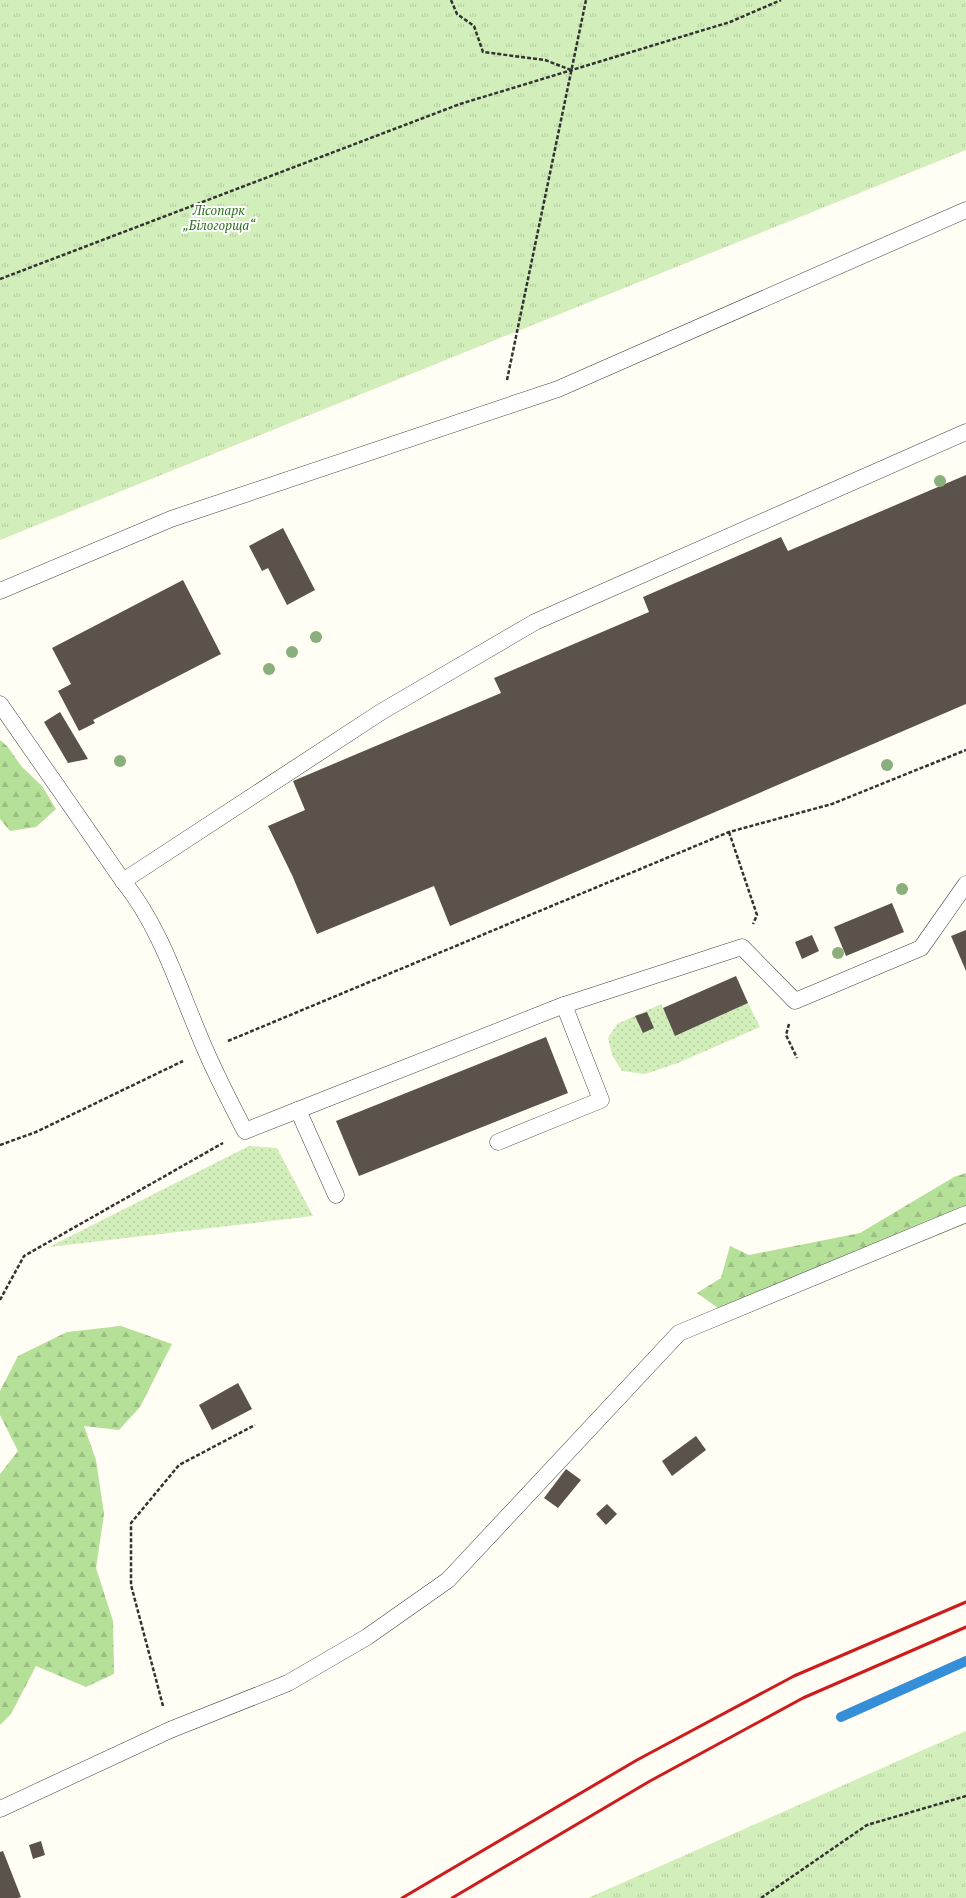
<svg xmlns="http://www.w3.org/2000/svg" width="966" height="1898" viewBox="0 0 966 1898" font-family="'PT Serif',serif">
	<defs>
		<pattern id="grass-dots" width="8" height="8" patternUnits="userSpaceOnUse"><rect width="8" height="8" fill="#d2eeba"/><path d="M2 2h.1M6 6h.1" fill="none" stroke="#b3cb9f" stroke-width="1.8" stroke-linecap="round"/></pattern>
		<pattern id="forest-firs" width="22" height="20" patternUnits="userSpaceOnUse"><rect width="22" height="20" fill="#b5e098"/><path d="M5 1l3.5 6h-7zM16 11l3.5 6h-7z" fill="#9bbf82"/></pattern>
		<pattern id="park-tufts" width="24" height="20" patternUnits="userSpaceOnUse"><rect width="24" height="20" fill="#d2eeba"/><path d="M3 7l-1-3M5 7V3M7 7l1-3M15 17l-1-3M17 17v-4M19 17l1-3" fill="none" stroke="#b3cb9f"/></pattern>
	</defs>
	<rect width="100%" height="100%" fill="#fffdf4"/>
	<g fill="url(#grass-dots)">
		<path d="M748,1003L760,1027L678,1063L645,1074L622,1071L612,1055L608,1038L617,1024L661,1004L675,1036Z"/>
		<path d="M249,1146L277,1148L313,1216L49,1247Z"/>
	</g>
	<g fill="url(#forest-firs)">
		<path d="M0,740L7,746L22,767L42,786L56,809L36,827L10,831L0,819Z"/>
		<path d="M966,1173V1224L772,1302L718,1308L697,1293L721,1278L730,1246L749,1255L860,1233L954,1177Z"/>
		<path d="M121,1326L172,1344L140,1407L119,1430L84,1426L96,1460L104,1514L96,1568L113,1621L114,1674L86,1687L36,1666L11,1714L0,1725V1474L18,1451L0,1415V1391L18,1356L67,1332Z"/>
	</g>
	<g fill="url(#park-tufts)">
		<path d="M0,0H966V150L0,540Z"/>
		<path d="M966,1731V1898H588Z"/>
	</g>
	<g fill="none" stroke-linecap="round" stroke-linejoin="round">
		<path stroke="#358fd8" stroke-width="10" d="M841,1717L966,1661"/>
	</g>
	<g fill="#5b524c">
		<path d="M966,475V704L450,926L434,886L317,934L292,875L268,826L305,810L293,781L501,693L494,678L649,612L643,597L781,537L788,551Z"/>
		<path d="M283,528L315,590L287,605L268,568L262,571L249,546Z"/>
		<path d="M183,580L221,654L93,720L95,723L79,731L58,691L71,684L52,648Z"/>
		<path d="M60,712L88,759L68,763L44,722Z"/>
		<path d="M892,903L904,932L846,956L834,927Z"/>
		<path d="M966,930V971L951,936Z"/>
		<path d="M812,935L819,951L802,959L795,942Z"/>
		<path d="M736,976L748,1003L675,1036L663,1008Z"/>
		<path d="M647,1012L654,1028L643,1033L635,1016Z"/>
		<path d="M546,1037L568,1093L359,1176L336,1121Z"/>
		<path d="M238,1383L252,1409L212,1430L199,1405Z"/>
		<path d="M696,1436L706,1450L672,1476L662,1461Z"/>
		<path d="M566,1469L581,1480L558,1508L544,1498Z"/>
		<path d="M607,1504L617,1514L606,1525L596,1514Z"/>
		<path d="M41,1841L45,1855L33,1859L29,1845Z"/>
		<path d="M3,1851L21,1897L18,1898H0V1852Z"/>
	</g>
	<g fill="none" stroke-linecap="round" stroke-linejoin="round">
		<g stroke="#444" stroke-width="17">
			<g id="lane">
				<path d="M0,591L171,519L558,389L966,210"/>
				<path d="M0,704L123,881C162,929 180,992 205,1049C217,1077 231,1104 245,1131L298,1110L336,1195"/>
				<path d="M123,881L381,712L535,622L966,432"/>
				<path d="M298,1110L564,1005L742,947L795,1001L921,948L966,884"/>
				<path d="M498,1142L601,1100L564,1005"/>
				<path d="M0,1809L170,1730L288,1683L367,1637L448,1580L679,1333L966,1214"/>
			</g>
		</g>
		<g stroke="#333" stroke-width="2.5" stroke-dasharray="4 2" stroke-linecap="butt">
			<path d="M451,0L457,14L474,26L483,52L545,60L571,70"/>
			<path d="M0,279L460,104L730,22L781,0"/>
			<path d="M507,380L586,0"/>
			<path d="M729,832L757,915L753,924"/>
			<path d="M789,1024L786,1035L797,1058"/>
			<path d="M228,1041L729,832L832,804L966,750"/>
			<path d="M0,1145L36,1132L183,1061"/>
			<path d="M0,1300L24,1256L223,1143"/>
			<path d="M163,1706L131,1585V1523L179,1465L255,1425"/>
			<path d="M761,1898L867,1825L966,1796"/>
		</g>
		<use href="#lane" stroke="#fff" stroke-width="16"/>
		<g stroke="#ce1c1c" stroke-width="3">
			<path d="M402,1898L637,1760L794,1676L966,1602"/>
			<path d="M452,1898L650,1781L803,1698L966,1627"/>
		</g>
	</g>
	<g fill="#89af7c">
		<circle cx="940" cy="481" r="6"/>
		<circle cx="316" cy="637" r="6"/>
		<circle cx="292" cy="652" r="6"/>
		<circle cx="269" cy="669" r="6"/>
		<circle cx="120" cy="761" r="6"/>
		<circle cx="887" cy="765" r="6"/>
		<circle cx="902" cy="889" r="6"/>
		<circle cx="838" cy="953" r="6"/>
	</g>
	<g text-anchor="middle" stroke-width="4" stroke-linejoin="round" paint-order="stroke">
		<g font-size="13" font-style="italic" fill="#286f1a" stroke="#fff">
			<text x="219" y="215">Лісопарк<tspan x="219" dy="15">„Білогорща“</tspan></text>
		</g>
	</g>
</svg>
